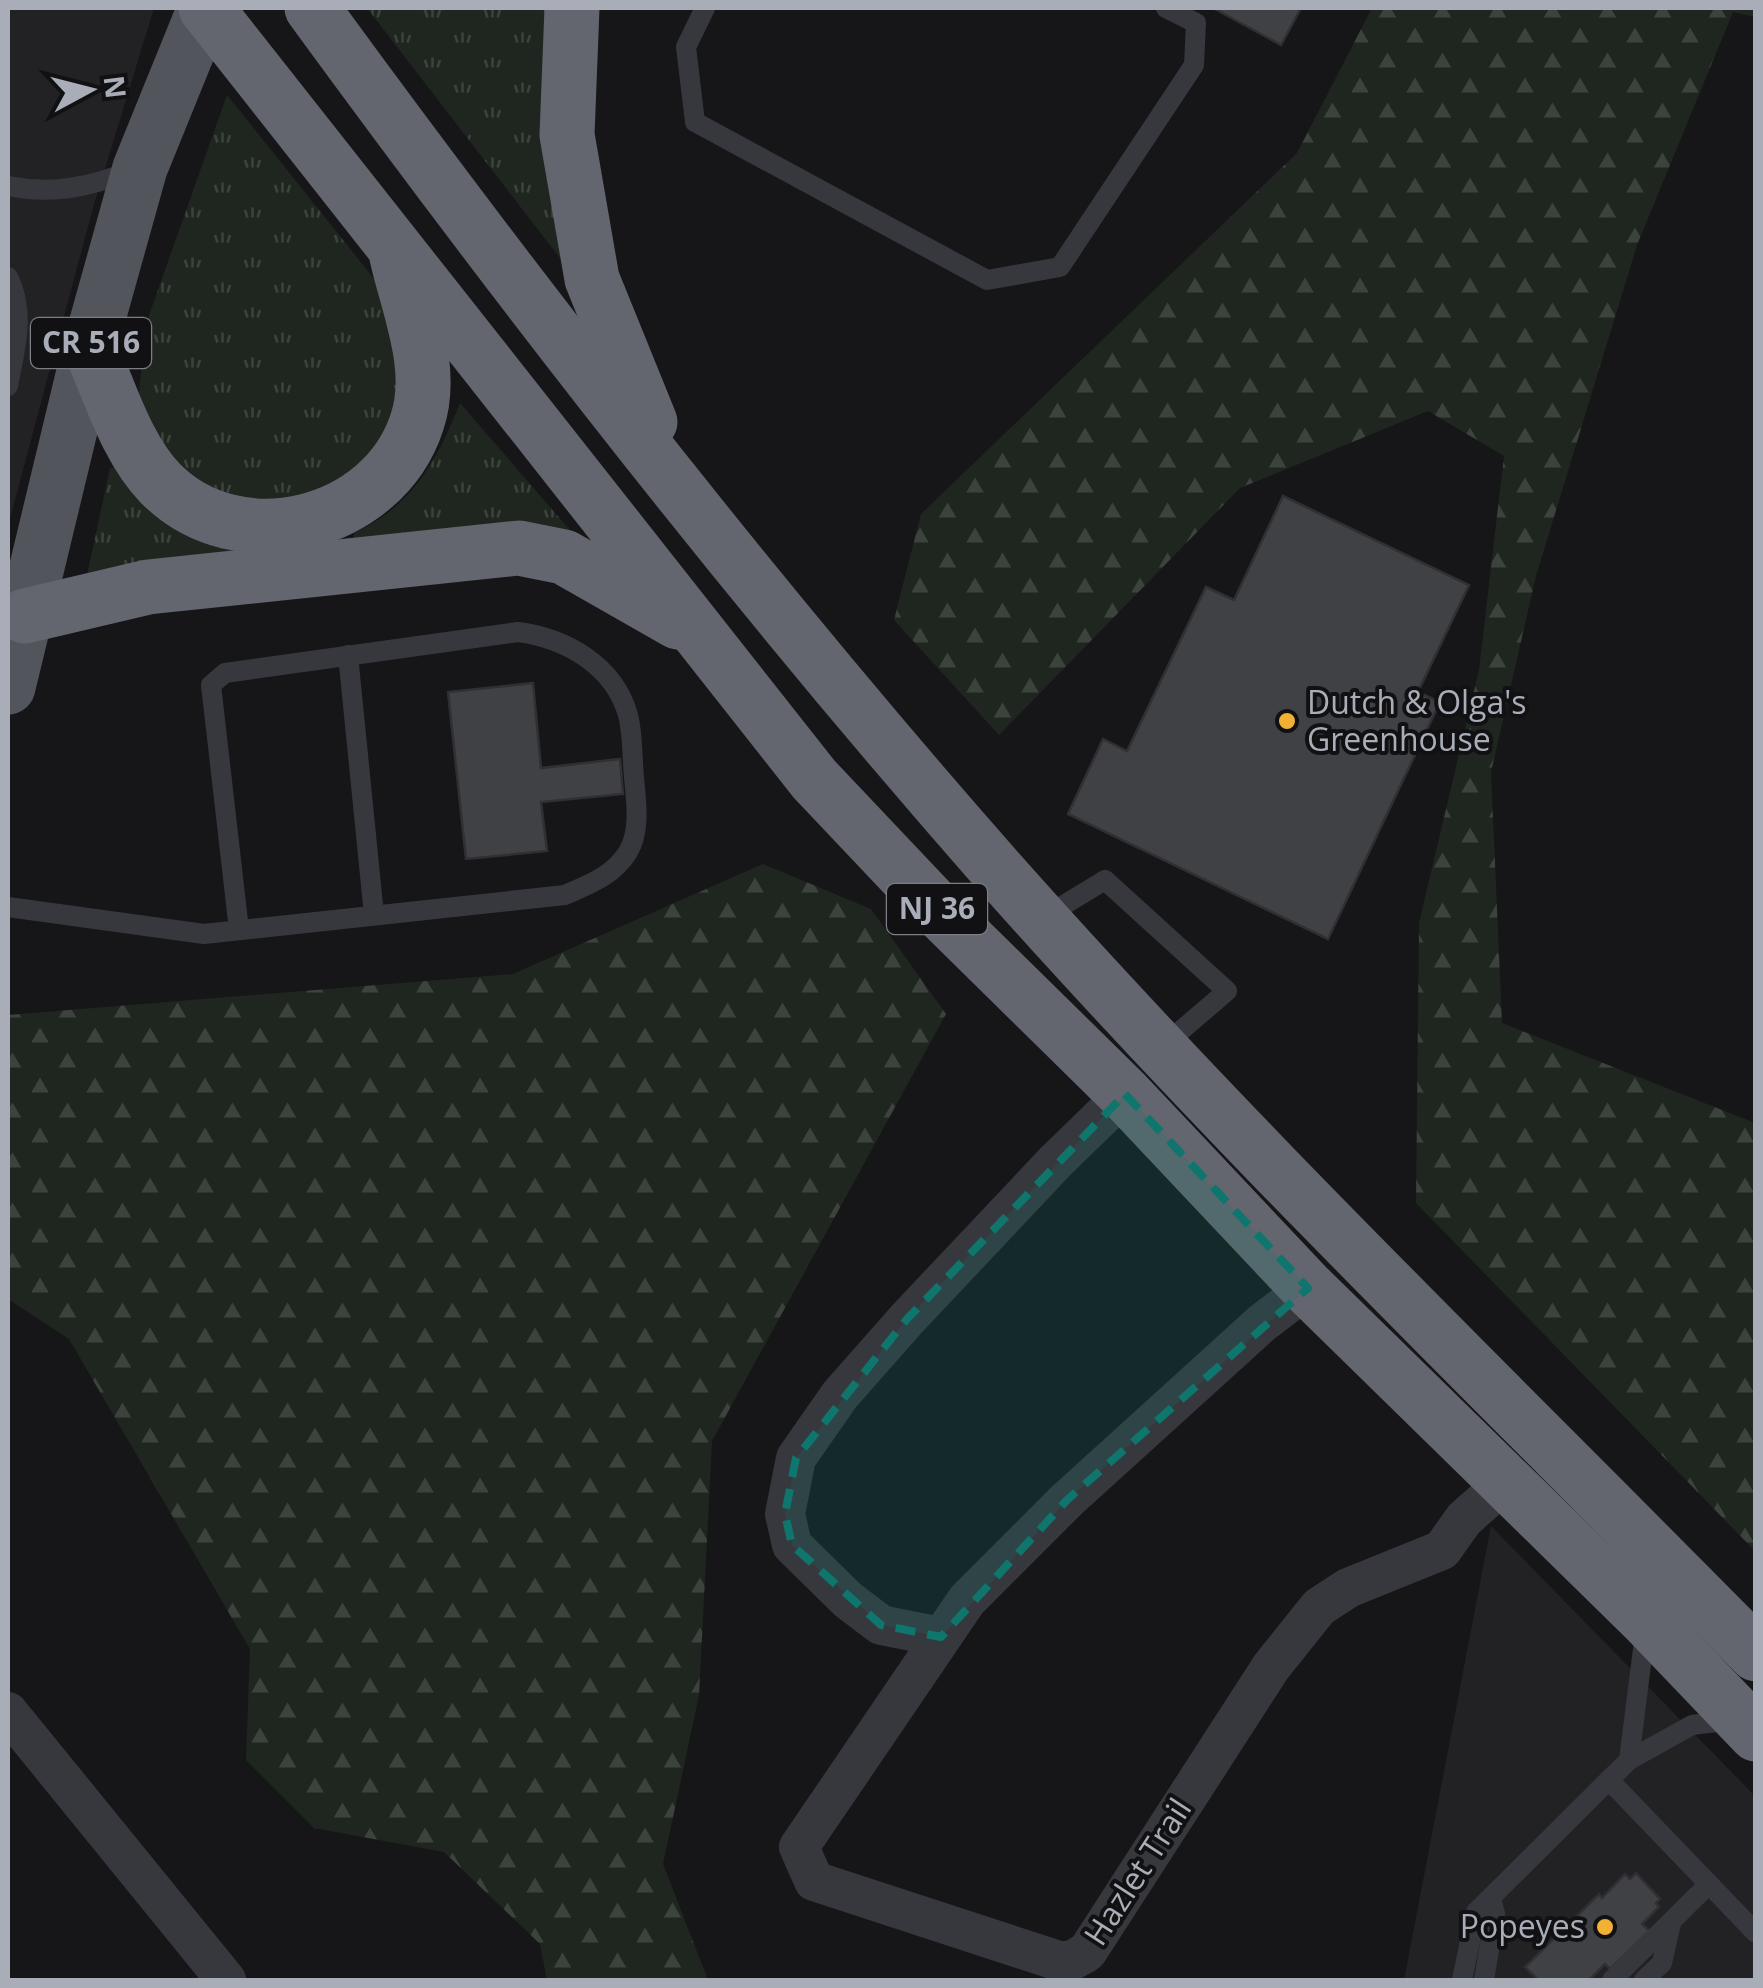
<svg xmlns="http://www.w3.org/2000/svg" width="1763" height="1988" viewBox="0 0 1763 1988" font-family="'Open Sans',sans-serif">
	<defs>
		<pattern id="grass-tufts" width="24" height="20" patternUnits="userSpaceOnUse" patternTransform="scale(2.5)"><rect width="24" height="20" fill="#1e261f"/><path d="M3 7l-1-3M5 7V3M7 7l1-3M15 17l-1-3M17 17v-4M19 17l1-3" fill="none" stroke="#3c433d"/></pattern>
		<pattern id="forest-firs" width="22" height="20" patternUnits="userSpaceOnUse" patternTransform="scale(2.5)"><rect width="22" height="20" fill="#1e261f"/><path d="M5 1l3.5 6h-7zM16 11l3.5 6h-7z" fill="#3c433d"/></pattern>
	</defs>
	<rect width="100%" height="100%" fill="#161618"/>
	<g fill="#222225">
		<path d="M8,8H154L93,208L8,526Z"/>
		<path d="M1491,1526L1755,1796V1980H1404Z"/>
	</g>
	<g fill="url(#grass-tufts)">
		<path d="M367,8H562L560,258Z"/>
		<path d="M227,95L375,280L399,320L405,411L340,491L240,507L197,484L159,442L139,393L146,324Z"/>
		<path d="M460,403L575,536L354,544V533C412,507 438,459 460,403Z"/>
		<path d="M127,465C161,510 173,537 232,543V556L86,580L110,468Z"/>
	</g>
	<g fill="url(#forest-firs)">
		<path d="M1372,8H1755V17L1733,12L1637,245L1536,576L1491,772L1502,1023L1755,1123V1551L1416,1203L1419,923L1479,670L1504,456L1428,411L1240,488L999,735L894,620L921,514L1297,153Z"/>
		<path d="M763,864L871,909L946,1014L712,1441L699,1695L663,1864L708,1980H547L540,1944L444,1852L314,1828L246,1760L250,1649L69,1339L8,1299V1015L513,974Z"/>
	</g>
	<g fill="#404145" stroke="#303034" stroke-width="2.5">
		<path d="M1213,8H1301L1281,45Z"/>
		<path d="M1283,496L1469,585L1418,692L1440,702L1328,939L1068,814L1103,739L1127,751L1206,587L1234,600Z"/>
		<path d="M533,683L541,768L620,759L623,794L541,802L547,851L466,859L448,692Z"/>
		<path d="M1636,1873L1660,1899L1656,1903L1659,1907L1642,1924L1650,1931L1610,1969L1605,1964L1589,1980H1538L1525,1967L1599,1894L1602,1898L1625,1874L1630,1879Z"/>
	</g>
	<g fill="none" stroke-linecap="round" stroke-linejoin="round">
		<g stroke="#37383d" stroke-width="20">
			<path d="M705,8L686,47L695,122L987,280L1060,267L1194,65L1196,23L1166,8"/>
			<path d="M8,186C53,195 90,187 133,170"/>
			<path d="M8,277C26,313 15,348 8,386"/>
			<path d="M348,655L374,915"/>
			<path d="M8,907L204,934L565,895C590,884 613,876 628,852C641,830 636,801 634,777C632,757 633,734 628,715C614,665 565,638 518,632L225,673L211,685L239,930"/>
			<path d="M1044,917L1105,880L1227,991L1163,1046"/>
			<path d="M1629,1760L1645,1633"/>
			<path d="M1609,1780L1756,1933"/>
			<path d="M1462,1980L1476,1912L1629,1760L1692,1725L1732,1720"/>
			<path d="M1484,1980L1495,1914L1491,1898"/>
			<path d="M1612,1980L1708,1885"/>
			<path d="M1644,1980L1662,1963L1671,1923"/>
		</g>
		<g stroke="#37383d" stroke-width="40">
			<path d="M1308,1288L1262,1323L1067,1500L967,1600L799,1847L814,1881L1059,1961H1071L1087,1952L1271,1667L1319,1607L1348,1588L1442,1550L1464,1519L1507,1481"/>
			<path d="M941,1637L881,1625L848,1600L792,1545L785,1514L796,1458L840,1395L907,1319L1056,1161L1125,1094"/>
			<path d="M8,1712L226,1980"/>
		</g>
		<path stroke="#53555c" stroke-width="55" d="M8,687L90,347L140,168L205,8"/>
		<g stroke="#63666e" stroke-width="55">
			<path d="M206,8L814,779L937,909L1125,1094L1308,1288L1645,1618L1756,1734"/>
			<path d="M312,8C528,304 755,595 997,870C1238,1142 1501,1395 1756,1654"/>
			<path d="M572,8L567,135L592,279L650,422"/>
			<path d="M90,347C110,391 126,448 160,483C237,562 383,527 417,422C435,369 409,309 397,257"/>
			<path d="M25,616L148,587L519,548L564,557L678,622"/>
		</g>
	</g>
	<path fill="#0f766e" fill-opacity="0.2" stroke="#0f766e" stroke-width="8" stroke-dasharray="20 12" stroke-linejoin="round" d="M1125,1094L1308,1288L1067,1500L941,1637L881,1625L792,1545L785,1514L796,1458L907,1319Z"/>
	<g fill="#f2b134" stroke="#111113" stroke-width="4">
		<circle cx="1287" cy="721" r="10"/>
		<circle cx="1605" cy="1927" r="10"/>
	</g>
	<g text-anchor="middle" stroke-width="8" stroke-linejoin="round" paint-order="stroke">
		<g fill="#111113" stroke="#7b7e86" stroke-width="2.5">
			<rect x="31" y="318" width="120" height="50" rx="8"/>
			<rect x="887" y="884" width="100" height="50" rx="8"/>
		</g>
		<g font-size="30" font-weight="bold" fill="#a8adb8">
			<text x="91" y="353">CR 516</text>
			<text x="937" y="919">NJ 36</text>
		</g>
		<g font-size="32" fill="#a8adb8" stroke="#111113" text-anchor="start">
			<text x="1307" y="714">Dutch &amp; Olga's<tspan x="1307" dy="37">Greenhouse</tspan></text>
			<text x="1585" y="1938" text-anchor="end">Popeyes</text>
		</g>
		<g font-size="32" fill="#a8adb8" stroke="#111113">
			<text transform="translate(1138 1872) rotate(-57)" y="11">Hazlet Trail</text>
		</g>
	</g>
	<rect width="1763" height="1988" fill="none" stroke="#a8adb8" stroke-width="20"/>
	<g transform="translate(90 90) rotate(83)" stroke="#111113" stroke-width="8" paint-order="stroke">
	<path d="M0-8L18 38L0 25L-18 38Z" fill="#a8adb8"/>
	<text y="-15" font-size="28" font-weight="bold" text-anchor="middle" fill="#a8adb8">N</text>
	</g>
</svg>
